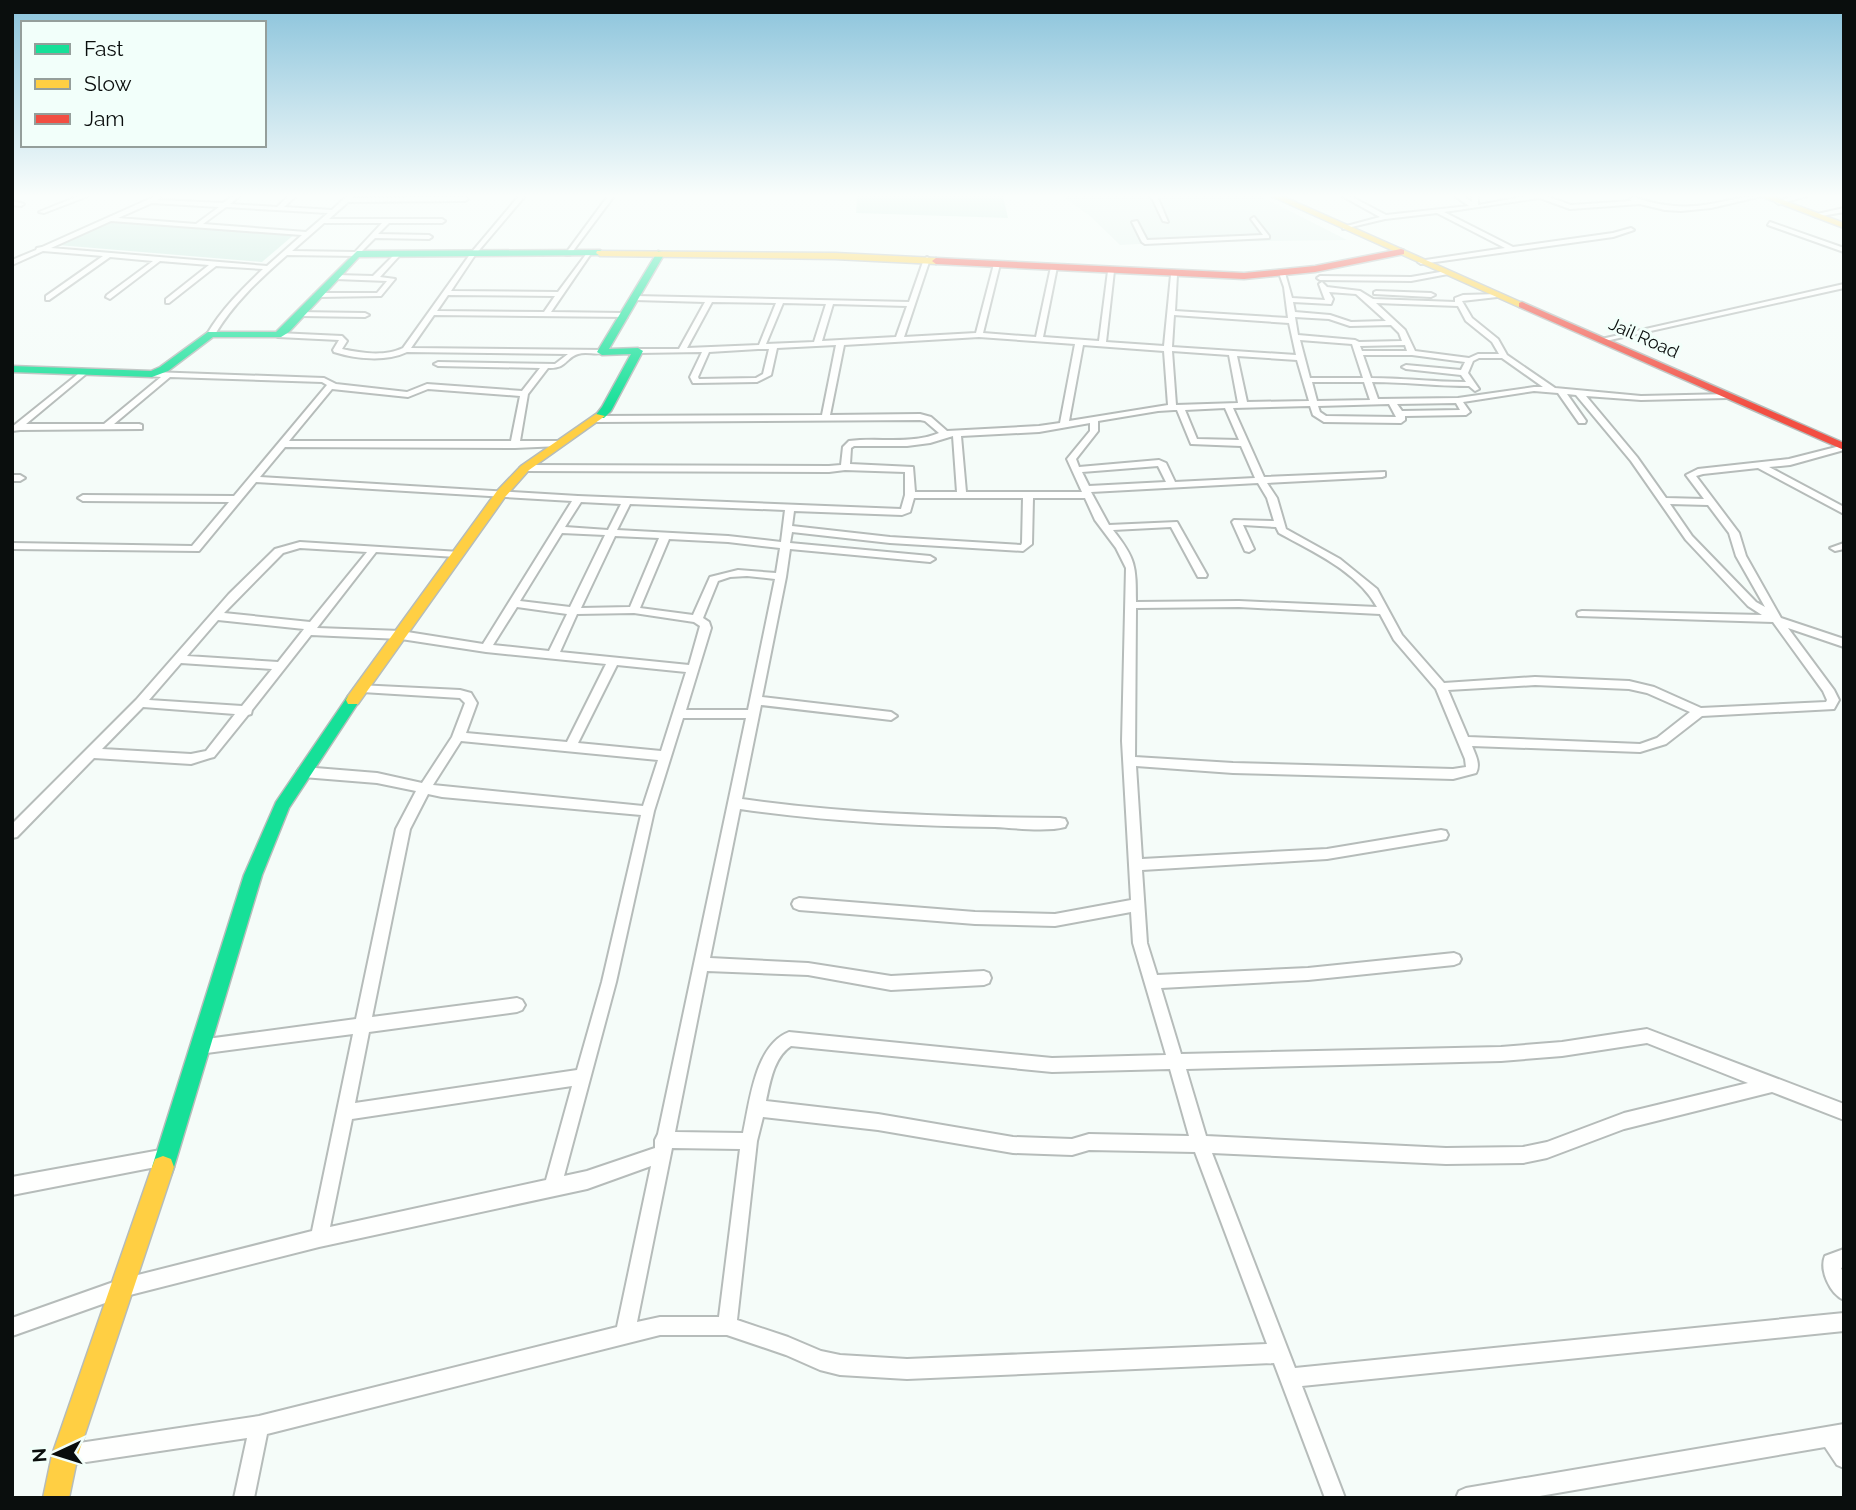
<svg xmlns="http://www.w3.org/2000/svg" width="1856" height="1510" viewBox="0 0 1856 1510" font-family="Raleway,sans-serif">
	<rect width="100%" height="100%" fill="#f5fcf9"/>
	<path fill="#e3f2ed" d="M1062,196H1260L1347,240L1177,242L1120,245L1090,216Z"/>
	<g fill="#c6e7dc">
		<path d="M857,196H1003L1008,218L856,213Z"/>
		<path d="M113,220L296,233L262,262L58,245Z"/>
	</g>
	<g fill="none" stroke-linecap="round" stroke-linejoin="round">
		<g stroke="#b6bcba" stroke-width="4">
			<g id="street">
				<path d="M79,196H88L44,213L39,212Z"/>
				<path d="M156,196H161L158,200L223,203L233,196H240L230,204L277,207L289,196H296L284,207L332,210L347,196H354L352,198L465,197L468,199L465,201L348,202L329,219H442L445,221L442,223H389L378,234L429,235L432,237L429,239L375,238L357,256L287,255C261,278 233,303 214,336H211L207,334C222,309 242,289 263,269L216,266L169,303H166V299L209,265L160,261L110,299L106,297L107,295L153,261L110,257L49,300H46V296L103,256L43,251L12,265V260L36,250L37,248L42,247ZM152,203L219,207L196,224L118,218ZM226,207L328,213L306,232L203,224ZM111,221L302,235L267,266L51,248ZM324,223H382L355,252L292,251Z"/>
				<path d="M519,196H525L475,255L451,291L558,292L587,253L590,255L551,312L624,313H627V317L434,315L411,348L605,350L606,352C597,356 587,351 578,354C565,358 567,369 548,368L528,394L520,441H557L561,444L560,446L515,448L285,447L260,477L578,496L901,509L905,495V472L845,470L829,472L525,471L520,468L525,465L829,466L841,465L843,447L849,441C879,437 910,445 939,433L925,421L920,420L597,422L593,419L597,416L822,415L836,345L777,348L771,375L757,382L696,383H693L690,377L702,352L638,353L634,351L638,349H679L705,302L635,300L631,298L635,296L909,302L924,259L927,257L930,259L904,337L976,333L994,264L997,262L1000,264L983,333L1036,337L1051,267L1054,265L1057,267L1043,337L1099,341L1108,271L1111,269L1114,271L1106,342L1164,346L1171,275L1174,273L1177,275L1175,311L1288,318L1284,287L1279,273L1282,271L1285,273L1292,298L1325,300L1319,284L1322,282L1327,287L1360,291L1373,299L1455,302V298L1463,295L1499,294V296L1497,297L1462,301L1472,318L1498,339L1507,355L1555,388L1641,396L1730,394V398H1727L1641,400L1586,396L1637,457L1666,498L1704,499L1686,475L1698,469L1789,459L1844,445V450L1790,465L1769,467L1844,507V514L1758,468L1703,474L1696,476L1739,533L1746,556L1781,618L1844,639V647L1788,628L1834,690L1839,700L1834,709L1702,716L1666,744L1640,752L1472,746C1475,754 1481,764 1476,773L1453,779L1233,773L1136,766L1142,859L1327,849L1441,830L1446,831L1448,835L1446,839L1441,840L1327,859L1142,870L1147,943L1157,975L1308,968L1454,953L1459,955L1461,959L1459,963L1454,965L1308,980L1161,988L1181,1054L1501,1047L1562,1042L1647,1029L1844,1104V1120L1772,1092L1624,1129L1547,1158L1523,1163L1446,1164L1212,1153L1295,1368L1844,1313V1331L1302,1386L1345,1498H1325L1274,1363L907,1379L840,1375L820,1370L786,1355L727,1335H660L267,1434L254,1498H234L247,1438L66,1465L59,1462L56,1455L59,1448L66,1445L259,1416L617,1327L651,1166L587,1189L319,1247L122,1297L12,1336V1318L122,1279L312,1231L353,1034L199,1054L194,1052L191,1047L194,1042L199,1040L356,1019L396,829L416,791L377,783L303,777L299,775L297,772L299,769L303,767L377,773L422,783L452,737L465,703L460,698L362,692L358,691L356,688L358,685L460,690L471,693L477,703L466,733L567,742L606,664L486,652L401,639L311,635L252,710L251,714L248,715L214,757L210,758L191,764L94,758L17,837L12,838V824L136,700L229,594L275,549L300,542L460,552V556L456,557L376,552L317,628L401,631L483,644L572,501L256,482L199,551L12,549V543L192,546L229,502L83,501L78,498L83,495L234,496L327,385L322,382L170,377L114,424H139L142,425V429L20,430L12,431V427L83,370L87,372L86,374L26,424H104L161,377L149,376L148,374L152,372L324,378L336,384L407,392L427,384L522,391L540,368L438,366L434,364L438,362L555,364L568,354L407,352C386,362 356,359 334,352L333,350L339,340L278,337L274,335L278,333L342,336L347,341L342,349C361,353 384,357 403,348L471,253ZM1329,292L1356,294L1386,321L1351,322L1330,315L1295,312L1293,302L1331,304L1333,299ZM448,295L555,296L544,312L437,311ZM712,302L776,303L759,345L687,348ZM783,303L826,304L814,342L766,344ZM1376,303L1458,306L1466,321L1492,342L1499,354H1478L1469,358L1415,351L1405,330ZM833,304L907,306L896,337L822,341ZM1174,315L1289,323L1296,355L1172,347ZM1295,317L1329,319L1350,326L1391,325L1399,333L1402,341L1359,342L1355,340L1298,335ZM979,337L1075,344L1060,423L1039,426L947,431L931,417L920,414L830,415L844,345ZM1300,340L1352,344L1363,378H1310ZM1083,345L1164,351L1168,405L1069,421ZM1405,345L1407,351H1362L1360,346ZM758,349H769L763,374L756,378L699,379L698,377L709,352ZM1172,351L1229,355L1238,403L1176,405ZM1363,355H1412L1465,362L1461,370L1406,365L1402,367L1406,369L1461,375L1466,382C1434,382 1403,378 1371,378ZM1237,356L1297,360L1309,401L1247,402ZM1479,358H1502L1543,387H1534L1458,398L1378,399L1372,382C1405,382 1436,386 1469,386L1475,391L1479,389L1468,373L1473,361ZM1312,382H1364L1370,400L1317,401ZM332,389L408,397L428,389L520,396L511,441H289ZM1534,391L1558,393L1579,423H1585L1586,421L1567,394L1576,395L1631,461L1686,540L1748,606L1762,615L1582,611L1578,612L1577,614L1578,616L1773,622L1823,691L1827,700L1826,702L1701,708L1654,687L1629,681L1535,677L1444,683L1402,635L1377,589L1340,559L1286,529L1277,498L1267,483L1382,477L1385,476V472L1264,477L1233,408L1310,406L1313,415L1324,422L1401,423L1405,420V416L1466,415L1470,412L1463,402ZM1456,403L1460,410L1402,411L1397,404ZM1389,404L1396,417L1326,416L1320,412L1318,406ZM1225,408L1239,440L1197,439L1185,410ZM1174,410H1177L1191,444L1241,446L1255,478L1175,482L1166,463L1159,460L1079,467L1076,459L1098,431V421L1158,411ZM1090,423V431L1067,459L1082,492H966L961,436L1039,432ZM953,436L957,492H915L913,467L850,464L851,448L854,446H907L930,443ZM1158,466L1166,482L1089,486L1082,472ZM1258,483L1267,498L1274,521L1234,520L1232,522L1245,551L1249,552L1254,549L1243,525L1276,527L1279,533C1313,552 1357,571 1377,607L1239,601L1136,602C1136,566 1136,559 1113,530L1171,527L1198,577H1206L1207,575L1177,522L1109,525L1091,492ZM914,498H1023L1022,543L1021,545L890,537L792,526L794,511L902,515L910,512ZM1033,498H1085L1095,520L1116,548L1126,568L1122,741L1131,900L1055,914L975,912L799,898L794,900L792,904L794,908L799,910L975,924L1055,926L1131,912L1133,943L1166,1055L1052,1058L789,1032C755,1045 750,1101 743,1133L675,1132L707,971L808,975L891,990L984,985L989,983L991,978L989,973L984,971L891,976L808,963L710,958L740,809C825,821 910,826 995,827C1015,828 1046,832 1065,827L1067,823L1065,819L1060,818C953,817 847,814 742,799L761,705L891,720L897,716L891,712L762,697L786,577L790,549L930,562L935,559L930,556L790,543L792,532L890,543L1023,551L1032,544ZM581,502L621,504L608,530L565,527ZM630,504L785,510L781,542L728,536L617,530ZM1670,504L1708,505L1729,533L1736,556L1765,607L1756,602L1692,536ZM562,533L605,535L570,607L520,601ZM615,536L659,538L630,607L581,608ZM669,539L728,542L780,548L776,573L738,570L710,577L693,615L640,608ZM300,548L367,552L310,622L224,613L283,553ZM747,576L775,579L748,710H686L711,628L709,622L703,618L718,581L730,577ZM517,607L567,614L549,651L493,645ZM1239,607L1380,614L1394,640L1436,689L1465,759L1466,767L1453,769L1233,763L1135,757L1136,608ZM634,613L694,622L700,626L689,665L560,652L577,614ZM218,620L304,629L278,662L187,656ZM181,663L272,669L242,706L149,700ZM617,665L686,672L661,751L578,743ZM1535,685L1629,689L1647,693L1690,712L1657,738L1640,744L1468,737L1448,690ZM143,707L235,714L206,751L191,754L102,749ZM683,718H746L658,1134L655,1140V1148L587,1171L564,1176L616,982L654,811ZM461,741L658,760L643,806L433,785ZM428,794L442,797L641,815L602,982L577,1070L355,1103L369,1032L517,1012L522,1010L525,1005L522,1000L517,998L372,1017L410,829ZM1647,1043L1748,1083L1624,1113L1547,1142L1523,1147L1446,1148L1206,1136L1186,1069L1501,1061L1562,1056ZM791,1046L1052,1072L1170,1069L1189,1136L1089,1134L1072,1139L1013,1137L878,1114L766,1101C770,1082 774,1057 791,1046ZM572,1086L546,1180L330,1227L352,1119ZM763,1117L878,1130L1013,1153L1072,1155L1089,1150L1195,1152L1267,1344L907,1359L840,1355L821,1351L788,1337L737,1320L757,1141ZM672,1148L740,1149L719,1317H660L637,1322Z"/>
				<path d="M608,196H614L570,255H566V253Z"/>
				<path d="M1151,196H1157L1168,222L1163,221Z"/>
				<path d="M1342,196H1350L1386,215L1469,206L1455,196H1463L1472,202V196H1478V205L1528,196H1546L1571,205L1632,201L1630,199L1633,197C1660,206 1683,209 1711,204C1728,201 1744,196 1762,196L1711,208L1681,211L1665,210L1640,204L1570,209L1540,198L1444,212L1513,247L1613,233L1631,228L1634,230L1613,237L1421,264L1418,262L1419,261L1505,248L1437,213L1385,219L1343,229V227L1380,217Z"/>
				<path d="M1795,196H1807L1779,204L1776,202Z"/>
				<path d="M12,201L24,204L21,206L12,205Z"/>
				<path d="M1844,208V212L1816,217L1813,215Z"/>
				<path d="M1254,217L1269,236V238L1145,244L1142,242L1132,222L1137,221L1147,240L1263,235L1251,219Z"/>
				<path d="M1770,222L1844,248V252L1768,225Z"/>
				<path d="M396,253L401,254L380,277L395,279L381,296L318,297L314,295L318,293H377L387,281L336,279L333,277L336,275L373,276Z"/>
				<path d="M1446,271L1449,273L1448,274L1411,281L1320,280L1317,278L1320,276L1411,277Z"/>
				<path d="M1844,284V288L1601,342L1597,340Z"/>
				<path d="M1376,291L1431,293L1435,295L1431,297L1374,294V292Z"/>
				<path d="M298,312L365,313L369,315L365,317L301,316L297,314Z"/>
				<path d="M12,475H20L25,478L20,481H12Z"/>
				<path d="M1844,543V549L1835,551L1830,548Z"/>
				<path d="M166,1149L172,1151L174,1157L172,1163L166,1165L12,1195V1177Z"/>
				<path d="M1844,1249V1267L1841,1268L1844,1274V1300C1830,1294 1819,1270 1825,1256Z"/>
				<path d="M1844,1424V1468L1837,1465L1825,1447L1528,1498H1456L1459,1491L1466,1488Z"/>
			</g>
		</g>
		<g stroke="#b6bcba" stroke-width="3">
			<g id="fast">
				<path d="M600,250L604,253L603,255L359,257L289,332L281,337H213L168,371L152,377L12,372V366L151,371L160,367L208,332H276L357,251Z"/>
				<path d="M658,251L665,253L609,349L638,348L643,351L611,411L604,418H596L595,416L602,407L631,354L602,355L597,352Z"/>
				<path d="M353,695L360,700L289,808L262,875L174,1167L171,1175L163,1178L155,1175L152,1167L244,875L276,802L348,696Z"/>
			</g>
		</g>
		<g stroke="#b6bcba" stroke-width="3">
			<g id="slow">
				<path d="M1271,196H1282L1527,305L1519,307Z"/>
				<path d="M1760,196H1772L1844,223V228Z"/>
				<path d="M597,251L835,253L936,258L940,261L936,264L835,259L600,256L596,253Z"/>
				<path d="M596,414L605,416L529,470L505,497L358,704H348L346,700L348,696L497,491L521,466Z"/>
				<path d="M163,1156L171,1159L174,1167L78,1455L69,1498H43L52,1455L152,1167L155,1159Z"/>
			</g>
		</g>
		<g stroke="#b6bcba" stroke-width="3">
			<g id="jam">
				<path d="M1401,249L1404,250V254L1315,272L1244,279L936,264L932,261L936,258L1244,273L1315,266Z"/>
				<path d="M1522,302L1844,443V450L1519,307V303Z"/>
			</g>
		</g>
		<use href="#street" fill="#fefffe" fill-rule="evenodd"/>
		<use href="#fast" fill="#16e098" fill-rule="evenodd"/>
		<use href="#slow" fill="#ffcf43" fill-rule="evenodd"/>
		<use href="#jam" fill="#f24e42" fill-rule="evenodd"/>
	</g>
	<linearGradient id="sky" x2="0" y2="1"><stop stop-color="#8ac3db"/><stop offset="0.48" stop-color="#fafefc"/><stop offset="1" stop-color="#fafefc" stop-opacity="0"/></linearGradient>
	<rect width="1856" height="408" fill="url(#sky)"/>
	<g text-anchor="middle" stroke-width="6" stroke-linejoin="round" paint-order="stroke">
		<g font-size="18" fill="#0a0e0d" stroke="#f2fffa">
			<text transform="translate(1644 338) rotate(24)" y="6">Jail Road</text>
		</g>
	</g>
	<rect width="1856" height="1510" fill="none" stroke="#0a0e0d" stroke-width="28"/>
	<rect x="21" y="21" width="245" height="126" fill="#f2fffa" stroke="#959f9b" stroke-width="2"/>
	<rect x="35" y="44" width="35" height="10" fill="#16e098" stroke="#959f9b" stroke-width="2"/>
	<text x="84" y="56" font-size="21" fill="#0a0e0d">Fast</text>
	<rect x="35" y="79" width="35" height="10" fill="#ffcf43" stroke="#959f9b" stroke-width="2"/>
	<text x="84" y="91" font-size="21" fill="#0a0e0d">Slow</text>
	<rect x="35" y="114" width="35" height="10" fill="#f24e42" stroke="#959f9b" stroke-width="2"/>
	<text x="84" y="126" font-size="21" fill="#0a0e0d">Jam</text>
	<g transform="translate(56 1454) rotate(266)" stroke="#f2fffa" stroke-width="5" paint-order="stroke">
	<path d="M0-5L12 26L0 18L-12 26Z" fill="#0a0e0d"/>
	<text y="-10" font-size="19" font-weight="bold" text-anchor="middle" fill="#0a0e0d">N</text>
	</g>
</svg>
